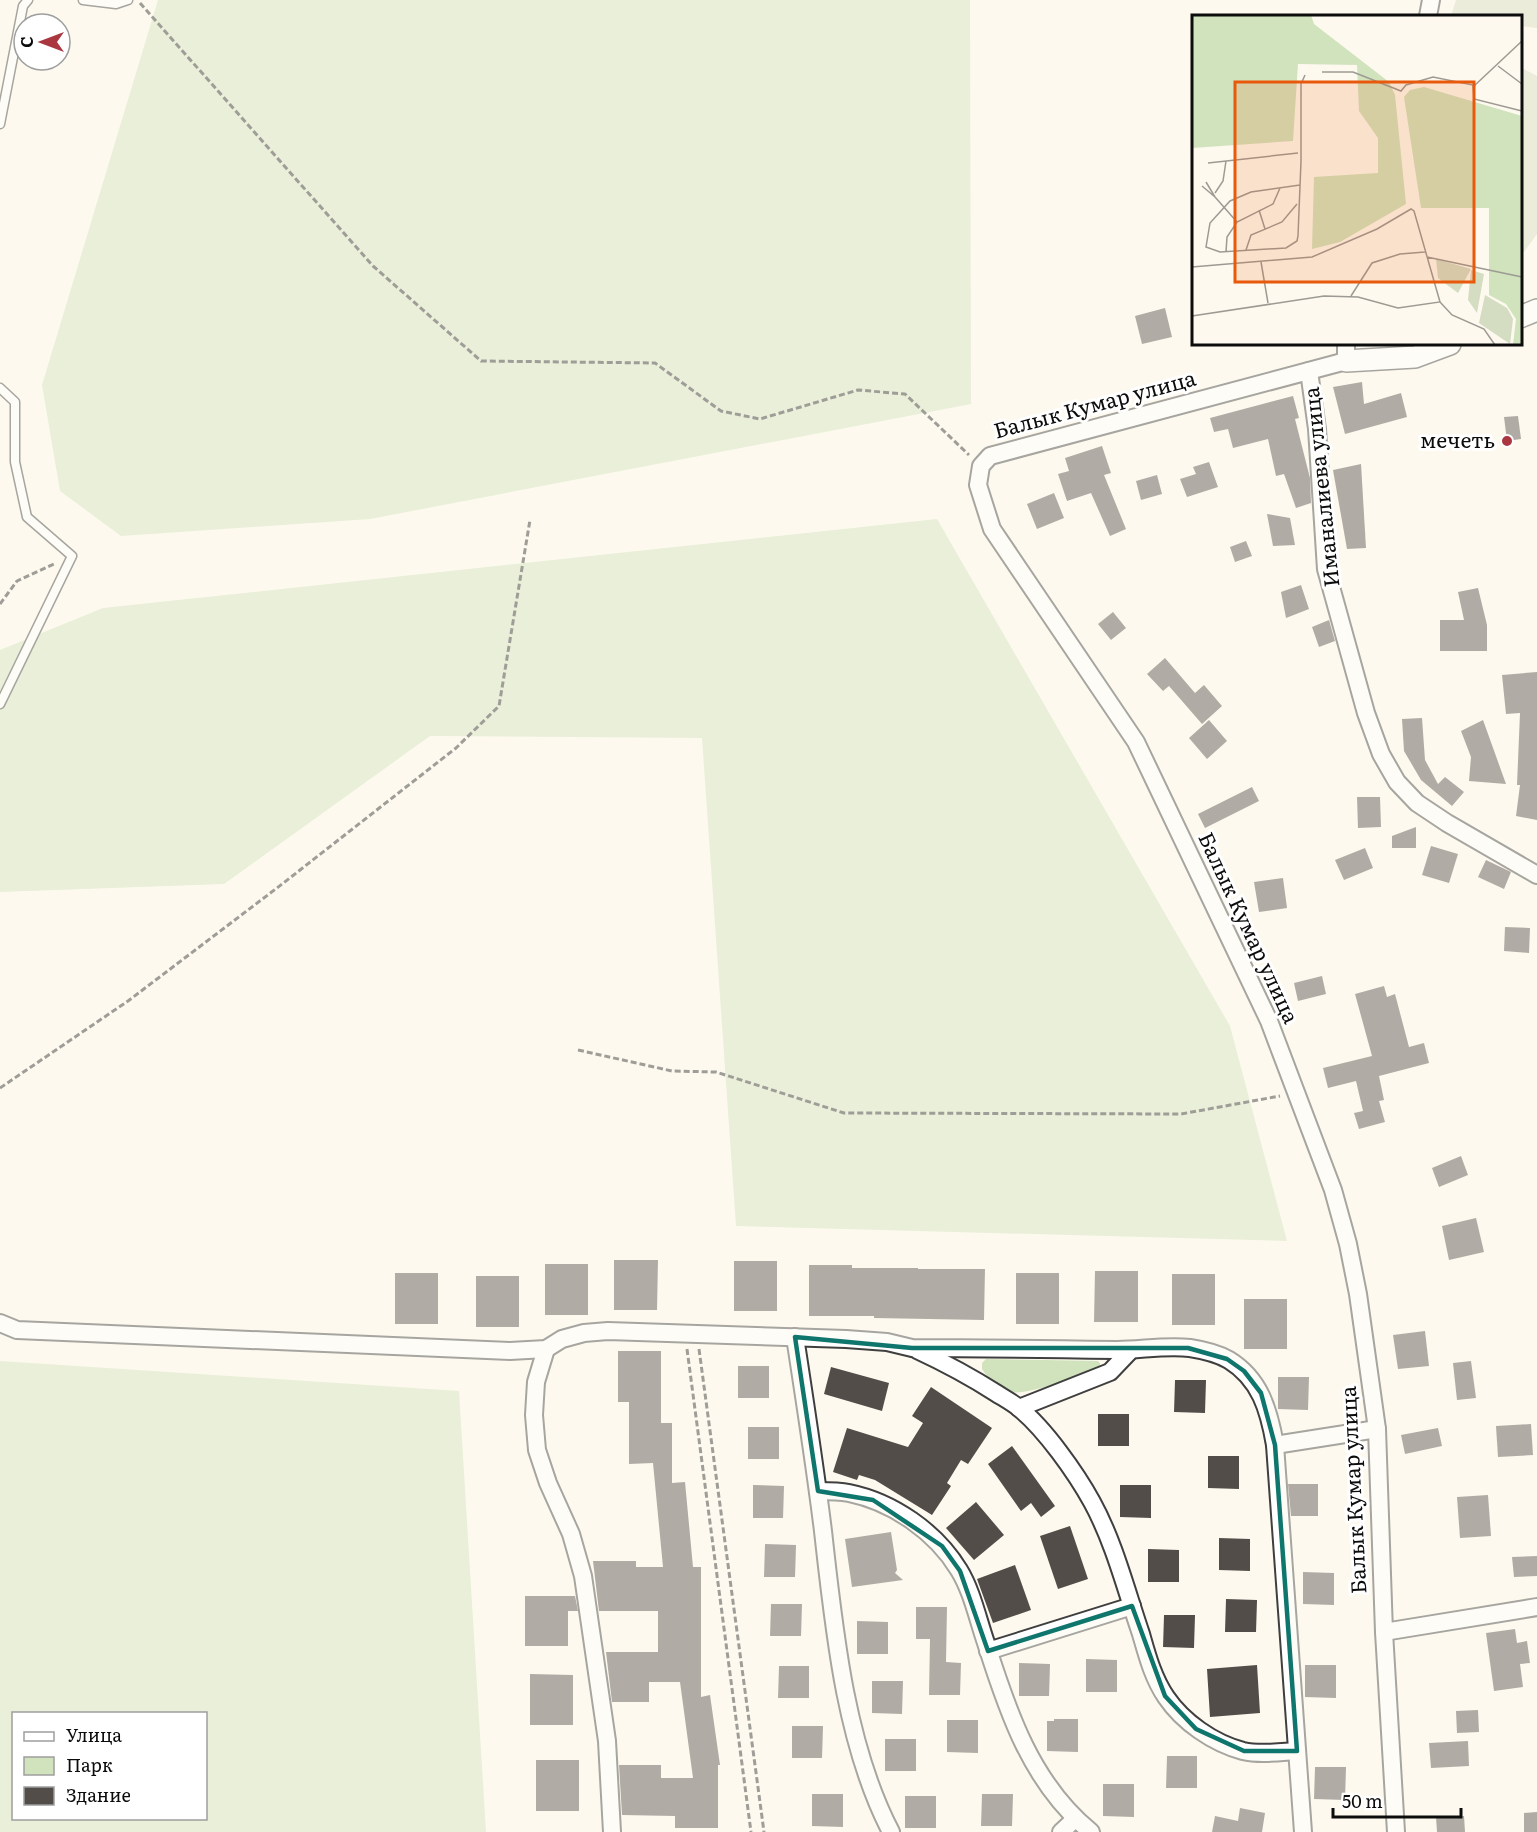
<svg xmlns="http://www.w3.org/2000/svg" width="1537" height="1832" viewBox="0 0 1537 1832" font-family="Literata,serif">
	<rect width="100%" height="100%" fill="#fdf9ee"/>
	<g fill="#d1e3bc" fill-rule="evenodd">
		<path d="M158,0H970L971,404L370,519L121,536L60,491L42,385Z"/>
		<path d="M937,519L1230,1026L1287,1241L736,1226L702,738L430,736L224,884L0,892V650L103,608Z"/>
		<path d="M986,1359L1098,1361L1100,1363V1366C1084,1375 1027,1396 1010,1392C999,1388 988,1379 982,1369V1363Z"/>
		<path d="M0,1361L459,1391L486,1832H0ZM14,1714H206V1818H14Z"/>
	</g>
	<g fill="#d4dcc2">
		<path d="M1456,0H1537V28L1521,26L1520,16H1451Z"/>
		<path d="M1520,67L1537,76V234L1521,256Z"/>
	</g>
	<g fill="#534d4a">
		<path d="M1165,308L1172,337L1142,344L1135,316Z"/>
		<path d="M1362,382L1364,404L1401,393L1407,417L1345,434L1333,387Z"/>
		<path d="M1293,396L1299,418L1295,419L1310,478L1311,503L1296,508L1284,474L1276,476L1268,439L1233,448L1228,429L1214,432L1210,418Z"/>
		<path d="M1518,416L1521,439L1507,441L1504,417Z"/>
		<path d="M1102,446L1111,473L1104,475L1126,529L1110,536L1091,493L1067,501L1058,474L1069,471L1065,458Z"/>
		<path d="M1209,462L1218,487L1187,497L1180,479L1196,474L1193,467Z"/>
		<path d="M1361,464L1366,548L1347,549L1333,470Z"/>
		<path d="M1157,475L1162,494L1141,500L1136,481Z"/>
		<path d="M1054,493L1064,518L1037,529L1027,504Z"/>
		<path d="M1267,514L1290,518L1295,545L1273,546Z"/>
		<path d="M1246,541L1252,556L1235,562L1230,547Z"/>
		<path d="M1301,585L1309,609L1286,618L1281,592Z"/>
		<path d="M1478,588L1487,625V651H1440V620H1464L1458,592Z"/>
		<path d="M1113,612L1126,628L1111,640L1098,624Z"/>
		<path d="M1329,620L1335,641L1319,647L1312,627Z"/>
		<path d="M1165,658L1195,693L1204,685L1222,706L1202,724L1169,686L1163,691L1147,674Z"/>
		<path d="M1537,672V820L1516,816L1520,785H1517L1520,713L1506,714L1502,675Z"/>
		<path d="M1422,718L1425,760L1438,784L1445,777L1464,792L1452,806L1421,780L1404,751L1402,719Z"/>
		<path d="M1209,720L1227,741L1207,759L1189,738Z"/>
		<path d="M1483,720L1506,784L1469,781L1471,757L1461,731Z"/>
		<path d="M1252,787L1259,801L1205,828L1198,814Z"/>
		<path d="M1357,797H1380L1381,827L1358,828Z"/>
		<path d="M1416,827V848H1392V836Z"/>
		<path d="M1431,846L1458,854L1449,883L1422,875Z"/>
		<path d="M1365,848L1373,868L1344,880L1335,860Z"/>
		<path d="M1486,860L1511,872L1504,889L1478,877Z"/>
		<path d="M1283,878L1287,908L1259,912L1254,882Z"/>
		<path d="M1505,927L1530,928L1529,953L1504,951Z"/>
		<path d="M1322,976L1326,994L1298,1001L1294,983Z"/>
		<path d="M1384,986L1387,997L1395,994L1409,1047L1424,1043L1429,1063L1379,1076L1384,1100L1379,1101L1385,1122L1359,1129L1354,1113L1363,1111L1356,1081L1328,1088L1323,1068L1372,1056L1355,994Z"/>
		<path d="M1461,1156L1468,1175L1439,1187L1432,1168Z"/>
		<path d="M1476,1218L1484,1252L1449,1260L1442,1226Z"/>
		<path d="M614,1260H658L657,1310H614Z"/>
		<rect x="734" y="1261" width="43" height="50"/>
		<rect x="545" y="1264" width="43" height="51"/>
		<path d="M809,1265H852V1268H918V1269H985L984,1320L874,1318V1316H809Z"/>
		<path d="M1095,1271H1138V1322H1094Z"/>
		<rect x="395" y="1273" width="43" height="51"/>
		<rect x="1016" y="1273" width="43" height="51"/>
		<rect x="1172" y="1274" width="43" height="51"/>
		<rect x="476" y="1276" width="43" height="51"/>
		<rect x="1244" y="1299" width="43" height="50"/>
		<path d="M1425,1331L1429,1366L1398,1369L1393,1335Z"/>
		<path d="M618,1351H661V1423H672V1483L685,1482L693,1567H701V1697L710,1695L720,1765H718V1828H675V1816L622,1815L619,1765H661V1778H693L680,1682H649V1702H612L606,1652H658V1611H599L593,1561H636V1567H663L653,1463L629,1464V1402H618Z"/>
		<path d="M1471,1361L1476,1398L1457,1400L1453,1363Z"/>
		<rect x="738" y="1366" width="31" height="32"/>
		<path d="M831,1367L889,1383L882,1411L824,1394Z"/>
		<path d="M1278,1377H1309L1308,1410L1278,1409Z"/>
		<path d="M1175,1380H1206L1205,1413L1174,1412Z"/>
		<path d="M931,1387L992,1428L968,1464L961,1460L947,1483L951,1486L932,1515L875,1480L859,1475L857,1480L833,1472L847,1428L908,1447L923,1423L912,1416Z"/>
		<rect x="1098" y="1414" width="31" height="32"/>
		<path d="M1531,1424L1533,1455L1498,1457L1496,1426Z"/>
		<rect x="748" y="1427" width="31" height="32"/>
		<path d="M1438,1428L1442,1446L1405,1454L1401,1435Z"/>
		<path d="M1012,1446L1055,1506L1041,1517L1031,1503L1021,1511L988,1464Z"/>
		<path d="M1208,1456H1239V1489L1208,1488Z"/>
		<path d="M1288,1484H1318V1516H1291Z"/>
		<path d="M753,1485L784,1486L783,1518H753Z"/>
		<path d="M1120,1485H1151V1518L1120,1517Z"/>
		<path d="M1488,1495L1491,1536L1460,1538L1457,1497Z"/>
		<path d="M976,1502L1004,1535L974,1560L946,1528Z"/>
		<path d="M1070,1526L1088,1579L1058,1589L1040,1536Z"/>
		<path d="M891,1532L897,1570L895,1573L903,1580L852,1587L845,1539Z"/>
		<path d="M1219,1538L1250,1539V1571L1219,1570Z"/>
		<path d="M765,1544L796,1545L795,1577H764Z"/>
		<path d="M1148,1549L1179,1550V1582H1148Z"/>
		<path d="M1537,1556V1576L1514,1577L1512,1557Z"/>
		<path d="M1015,1565L1031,1610L993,1623L977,1579Z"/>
		<path d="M1303,1572L1334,1573V1605L1303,1604Z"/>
		<path d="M525,1596H575L578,1611H568V1646H525Z"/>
		<path d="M1226,1599L1257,1600L1256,1632H1225Z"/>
		<path d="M771,1604H802L801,1636H770Z"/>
		<path d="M916,1607H947L946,1662L961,1663L960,1695H929L930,1639H916Z"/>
		<path d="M1164,1615H1195L1194,1648L1163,1647Z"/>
		<path d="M857,1621L888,1622V1654H857Z"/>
		<path d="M1515,1629L1517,1643L1527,1641L1530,1663L1520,1664L1523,1687L1494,1691L1486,1633Z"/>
		<path d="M1086,1659L1117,1660V1692H1086Z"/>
		<path d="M1019,1663L1050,1664L1049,1696H1019Z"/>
		<path d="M1257,1665L1260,1713L1210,1717L1207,1669Z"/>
		<path d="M1305,1665H1336V1698L1305,1697Z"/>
		<path d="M779,1666H809V1698H778Z"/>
		<path d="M530,1674L573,1675V1725H530Z"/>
		<path d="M872,1681H903L902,1714L872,1713Z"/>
		<path d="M1478,1710L1479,1732L1457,1733L1456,1711Z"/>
		<path d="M1054,1719H1078V1752L1047,1751V1721H1054Z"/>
		<path d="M947,1720H978V1753L947,1752Z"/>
		<path d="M792,1726H823L822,1758H792Z"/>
		<rect x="885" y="1739" width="31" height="32"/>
		<path d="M1468,1741L1469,1766L1431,1768L1429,1743Z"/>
		<path d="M1167,1756H1197V1788H1166Z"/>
		<rect x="536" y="1760" width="43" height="51"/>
		<path d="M1315,1767H1346L1345,1800L1314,1799Z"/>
		<path d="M1103,1784H1134V1817L1103,1816Z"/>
		<path d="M812,1794H843V1827L812,1826Z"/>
		<path d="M982,1794H1013L1012,1826H981Z"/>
		<rect x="905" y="1796" width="31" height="32"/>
		<path d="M1240,1808L1265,1813L1262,1832H1212L1215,1816L1238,1821Z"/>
		<path d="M1537,1812V1832H1524V1813Z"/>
		<path d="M1464,1816L1465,1832H1437L1436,1817Z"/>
	</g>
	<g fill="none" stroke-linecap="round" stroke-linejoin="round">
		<g stroke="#3f3f3f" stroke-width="11">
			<g id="service">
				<path d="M83,0L116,4L128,0"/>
				<path d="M0,124L23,6L28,0"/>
				<path d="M0,388L15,402V462L27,517L72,556L0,704"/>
			</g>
		</g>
		<g stroke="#3f3f3f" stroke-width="20">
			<g id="minor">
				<path d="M1428,16L1431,0"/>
				<path d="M1346,344V361L990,456L981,466L978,485L992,529L1136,742L1269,1021L1333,1190L1348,1244L1358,1294L1377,1429L1384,1632L1396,1832"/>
				<path d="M1309,371L1317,429L1326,569L1366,713L1381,754L1397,782L1417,803L1447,823L1537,875"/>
				<path d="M0,1323L17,1330L510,1351L546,1349L562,1339L584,1333L608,1331L846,1339L887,1342L912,1348C980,1348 1049,1349 1117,1350C1141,1350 1166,1345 1190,1348C1203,1350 1217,1353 1229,1360C1260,1379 1269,1410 1275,1445L1303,1832"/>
				<path d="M795,1337C805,1402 815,1466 823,1531C834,1629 845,1744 891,1832"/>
				<path d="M546,1349L536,1382L534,1415L537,1450L548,1483L571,1534L583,1576L607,1741L612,1832"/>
				<path d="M917,1350C945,1363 971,1377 996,1393C1004,1398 1013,1403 1019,1408C1045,1429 1076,1473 1092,1502C1114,1542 1126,1590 1141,1634C1147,1655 1153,1678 1166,1697C1183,1722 1213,1743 1243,1751C1260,1755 1280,1752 1297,1751"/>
				<path d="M1019,1408L1110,1372L1131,1350"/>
				<path d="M1275,1445L1377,1429"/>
				<path d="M818,1491C828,1491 839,1491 849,1493C893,1502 936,1532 959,1570C972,1591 978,1620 986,1643C1008,1713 1032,1784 1091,1832"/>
				<path d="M1384,1632L1537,1607"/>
				<path d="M988,1651L1132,1606"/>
				<path d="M1061,1832L1075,1819"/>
			</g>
		</g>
		<g stroke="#3f3f3f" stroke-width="24">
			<g id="tertiary">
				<path d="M1520,317L1537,310"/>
				<path d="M1346,361L1415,357L1450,344"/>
			</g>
		</g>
		<g stroke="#2e2e2e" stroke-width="3" stroke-dasharray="6 3" stroke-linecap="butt">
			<path d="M140,3L373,266L481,361L655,363L721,411L760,419L858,390L905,394L969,455"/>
			<path d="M0,604L17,581L54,564"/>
			<path d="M578,1050L672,1071L716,1072L844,1113L1181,1114L1280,1096"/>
			<path d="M0,1088L128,1001L277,888L456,748L499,706L530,520"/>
			<path d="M687,1349L751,1832"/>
			<path d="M699,1349L764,1832"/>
		</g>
		<use href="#service" stroke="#fff" stroke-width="8"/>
		<use href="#minor" stroke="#fff" stroke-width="16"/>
		<use href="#tertiary" stroke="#fff" stroke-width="21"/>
	</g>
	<path d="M0 0H1537V1832H0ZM795,1337L912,1348H1188L1227,1359L1244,1371L1261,1393L1275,1445L1297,1751H1244L1196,1729L1165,1696L1132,1606L988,1651L960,1571L942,1546L873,1500L818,1491Z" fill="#fdf9ee" fill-opacity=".55" fill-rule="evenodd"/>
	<path fill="none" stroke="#0f766e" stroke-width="4.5" stroke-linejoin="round" d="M795,1337L912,1348H1188L1227,1359L1244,1371L1261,1393L1275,1445L1297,1751H1244L1196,1729L1165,1696L1132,1606L988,1651L960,1571L942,1546L873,1500L818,1491Z"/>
	<circle fill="#aa3640" stroke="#fff" stroke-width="2" cx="1507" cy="441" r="6"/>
	<g text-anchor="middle" stroke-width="6" stroke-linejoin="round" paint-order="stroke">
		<g font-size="21" fill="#0c0c0c" stroke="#fff">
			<text transform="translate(1095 405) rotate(-15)" y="7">Балык Кумар улица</text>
			<text transform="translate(1322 487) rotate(-96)" y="7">Иманалиева улица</text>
			<text transform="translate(1248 928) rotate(65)" y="7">Балык Кумар улица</text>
			<text transform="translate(1354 1490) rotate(-93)" y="7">Балык Кумар улица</text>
		</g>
		<g font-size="21" fill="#0c0c0c" stroke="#fff" text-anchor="end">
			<text x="1495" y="448">мечеть</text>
		</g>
	</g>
	<g transform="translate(1192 15)">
		<rect width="330" height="330" fill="#fdf9ee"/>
		<path d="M0,0H119L122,9L197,67L203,80L214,189L148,227L120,234L122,162L186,158V123L167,96L165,50L106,49L101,126L0,133ZM232,72L330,101V330H321L324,304L314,289L297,280V193H229L212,82L218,75Z" fill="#d1e3bc"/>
		<path d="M244,244L279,254L266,278L246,263ZM279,255L292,259L285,298L276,285ZM293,280L315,293L321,304L318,329L287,308Z" fill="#d4dcc2"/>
		<path fill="none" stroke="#9d9a94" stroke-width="1.5" d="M306,51L330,69M130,57H161L209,76L214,70L241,62L281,70L282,84L330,96M282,71L330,26M16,148L106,138M108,170L59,177L38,186L18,208L14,232L28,237L94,233L105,226L106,221L109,146V69L113,60M10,171L23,182L14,167M23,178L31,166L34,146M23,182L45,207M67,195L73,214M54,235L59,220L90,207L105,189M34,237L35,222L45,207L81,189L88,173M235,242L330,262M69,247L76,288M0,252L120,242L185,214L219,194L222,196L248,287L206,293L166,282L132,281L0,301M159,281L180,248L208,239L233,237M248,287L260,300L292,314L303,330"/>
		<path fill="#e8590c" fill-opacity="0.15" stroke="#e8590c" stroke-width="3" d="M43,67H282V267H43Z"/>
		<rect width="330" height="330" fill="none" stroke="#0c0c0c" stroke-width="3"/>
	</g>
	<rect x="12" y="1712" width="195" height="108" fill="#ffffff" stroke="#9e9e9e" stroke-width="1.5"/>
	<rect x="24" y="1732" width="30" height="9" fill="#ffffff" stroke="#9e9e9e" stroke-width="1.5"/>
	<text x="66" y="1742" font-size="18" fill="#0c0c0c">Улица</text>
	<rect x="24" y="1757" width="30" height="18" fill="#d1e3bc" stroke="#9e9e9e" stroke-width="1.5"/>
	<text x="66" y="1772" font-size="18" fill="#0c0c0c">Парк</text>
	<rect x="24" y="1787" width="30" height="18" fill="#534d4a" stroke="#9e9e9e" stroke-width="1.5"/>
	<text x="66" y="1802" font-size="18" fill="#0c0c0c">Здание</text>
	<g transform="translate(42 42) rotate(270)"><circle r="28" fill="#ffffff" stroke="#9e9e9e" stroke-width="1.5"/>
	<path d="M0-4.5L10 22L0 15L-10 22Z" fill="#aa3640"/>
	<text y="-9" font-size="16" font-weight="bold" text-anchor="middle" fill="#0c0c0c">С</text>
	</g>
	<path d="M1333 1808v9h128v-9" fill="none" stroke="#0c0c0c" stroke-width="3"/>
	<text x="1342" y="1808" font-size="18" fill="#0c0c0c" stroke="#ffffff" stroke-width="4.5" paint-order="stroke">50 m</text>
</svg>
